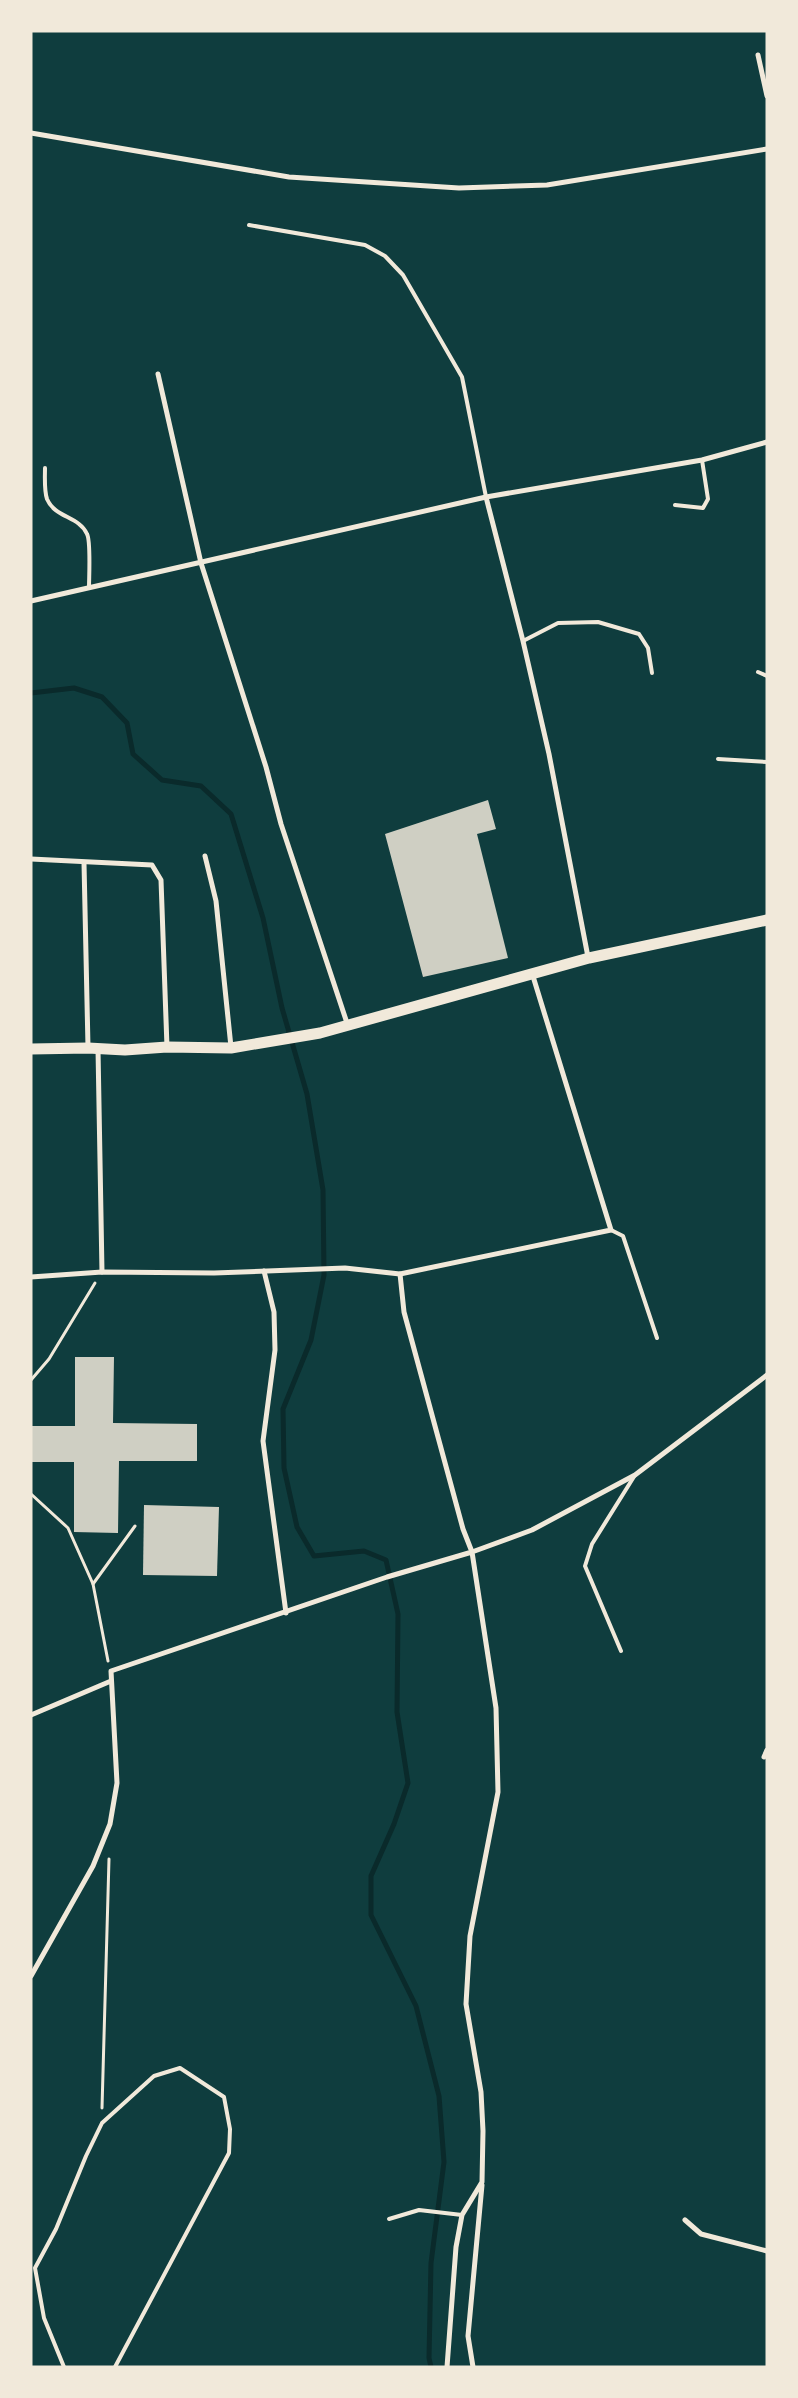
<svg xmlns="http://www.w3.org/2000/svg" width="798" height="2398" viewBox="0 0 798 2398" font-family="Quicksand,sans-serif">
	<rect width="100%" height="100%" fill="#0f3d3e"/>
	<g fill="none" stroke-linecap="round" stroke-linejoin="round">
		<path stroke="#0a2a2b" stroke-width="5" d="M31,693L74,688L102,697L127,723L133,754L162,780L201,786L231,814L263,918L282,1008L307,1094L323,1190L324,1275L311,1340L283,1409L284,1468L297,1527L314,1556L364,1551L386,1560L398,1614L397,1712L408,1783L394,1824L371,1876V1915L416,2006L439,2096L444,2162L431,2263L429,2358L431,2367"/>
	</g>
	<g fill="#cfcfc3">
		<path d="M488,800L496,829L477,834L508,958L423,977L385,834Z"/>
		<path d="M75,1357H114L113,1423L197,1424V1461H119L118,1533L74,1532V1462H31V1426H75Z"/>
		<path d="M144,1505L219,1507L217,1576L143,1575Z"/>
	</g>
	<g fill="none" stroke-linecap="round" stroke-linejoin="round">
		<g stroke="#f1e9da" stroke-width="3">
			<path d="M31,1380L49,1359L95,1283"/>
			<path d="M31,1494L68,1528L93,1584"/>
			<path d="M108,1661L93,1584L135,1526"/>
			<path d="M102,2108L109,1859"/>
		</g>
		<g stroke="#f1e9da" stroke-width="4">
			<path d="M249,225L365,245L385,256L403,275L462,377L486,497"/>
			<path d="M45,468C45,477 44,490 47,499C55,518 79,516 87,534C91,541 89,577 89,588"/>
			<path d="M675,505L703,508L708,499L702,460"/>
			<path d="M523,641L558,623L598,622L639,634L648,648L652,673"/>
			<path d="M758,672L767,676"/>
			<path d="M718,759L767,762"/>
			<path d="M611,1230L623,1236L657,1338"/>
			<path d="M621,1651L585,1566L592,1544L635,1475"/>
			<path d="M389,2219L419,2210L462,2215"/>
			<path d="M64,2367L44,2318L35,2268L56,2229L86,2156L102,2123L154,2076L180,2068L224,2097L230,2129L229,2153L115,2367"/>
		</g>
		<g stroke="#f1e9da" stroke-width="5">
			<path d="M758,55L767,96"/>
			<path d="M31,133L289,177L459,188L547,185L767,149"/>
			<path d="M158,374L201,563L266,767L281,824L348,1026"/>
			<path d="M486,497L523,641L549,754L588,957"/>
			<path d="M31,601L486,497L702,460L767,442"/>
			<path d="M205,856L216,901L231,1047"/>
			<path d="M31,859L152,865L161,880L167,1047"/>
			<path d="M84,863L88,1047"/>
			<path d="M98,1049L102,1272"/>
			<path d="M264,1271L274,1312L275,1350L263,1441L286,1613"/>
			<path d="M31,1277L102,1272L214,1273L345,1268L400,1274L611,1230L532,973"/>
			<path d="M31,1715L111,1681"/>
			<path d="M764,1757L767,1750"/>
			<path d="M31,1976L93,1866L110,1824L117,1783L111,1671L387,1577L472,1552L463,1529L404,1312L400,1274"/>
			<path d="M685,2220L701,2234L767,2251"/>
			<path d="M447,2367L456,2247L462,2215L482,2182L483,2131L481,2092L466,2004L470,1936L498,1792L496,1708L472,1552L532,1530L635,1475L767,1375"/>
			<path d="M473,2367L468,2336L482,2185"/>
		</g>
		<path stroke="#f1e9da" stroke-width="11" d="M31,1049L88,1048L125,1050L167,1047L231,1048L320,1033L589,958L767,920"/>
	</g>
	<rect width="798" height="2398" fill="none" stroke="#f1e9da" stroke-width="65"/>
</svg>
